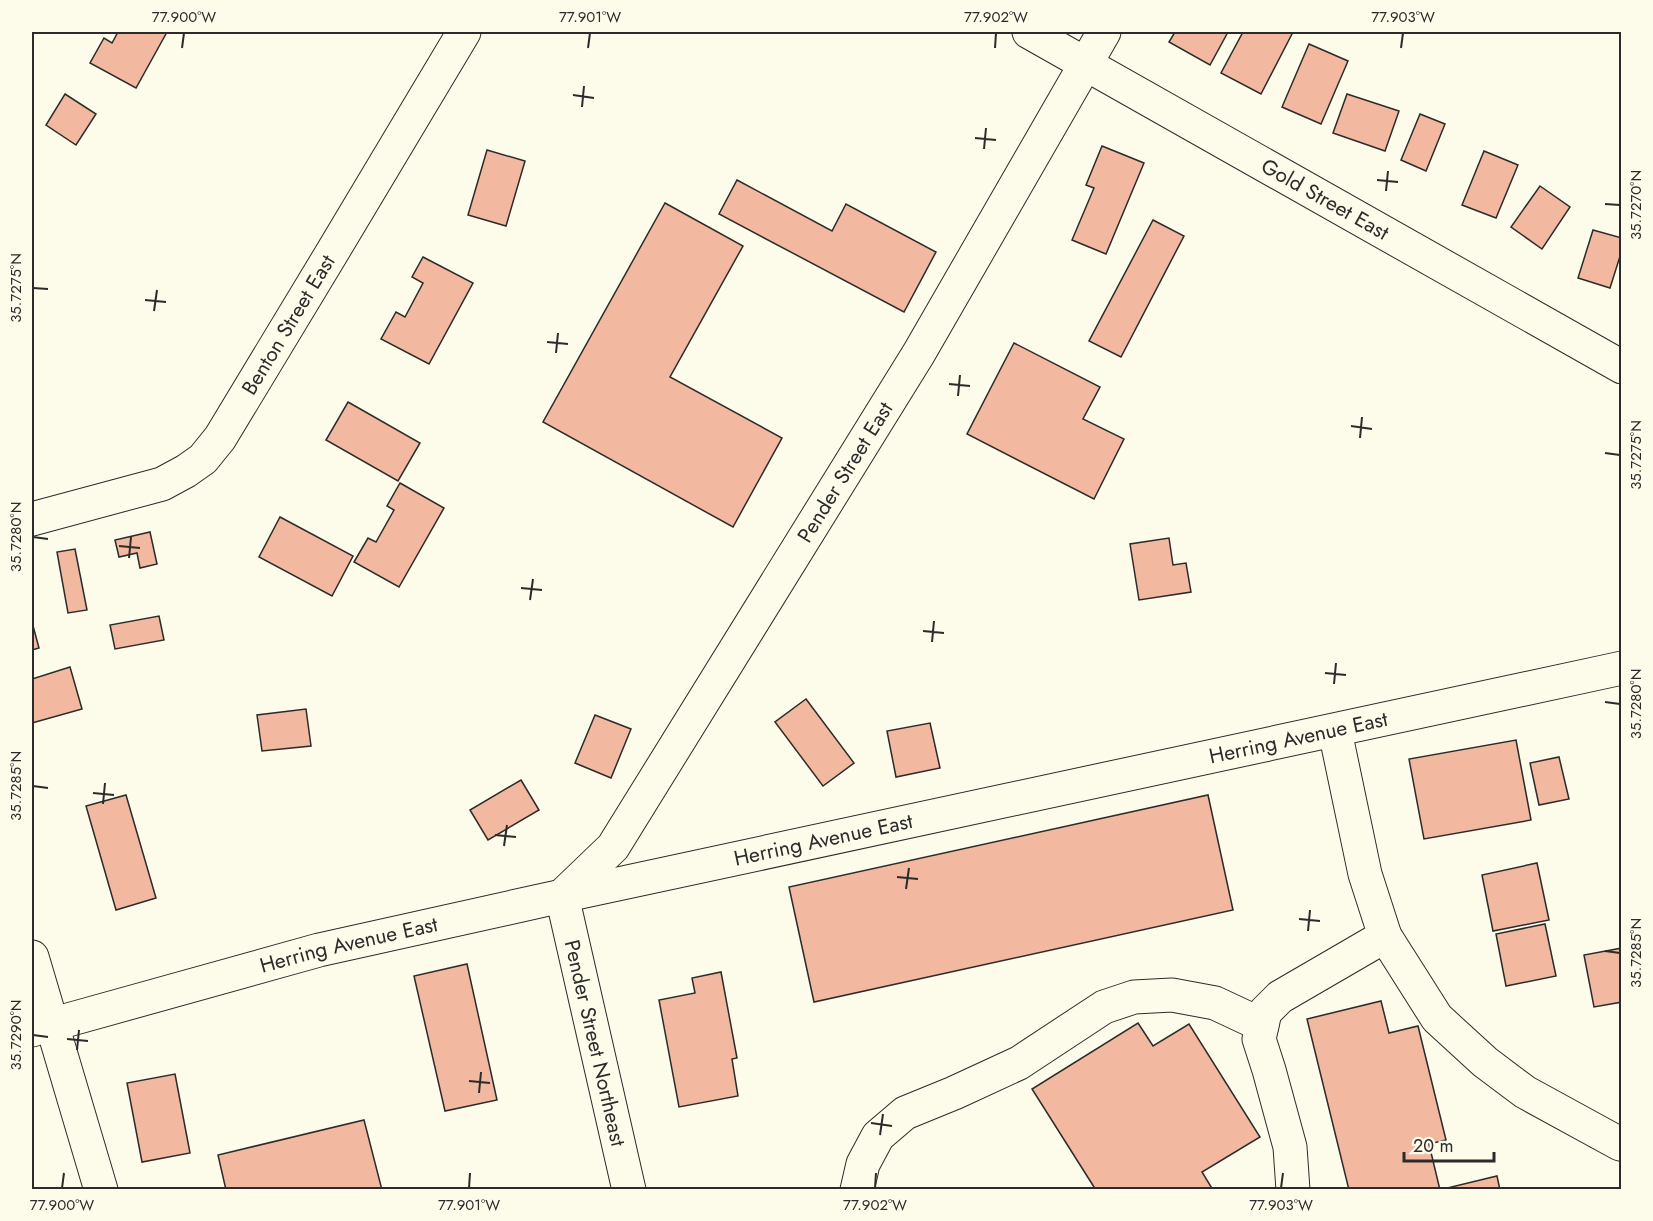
<svg xmlns="http://www.w3.org/2000/svg" width="1653" height="1221" viewBox="0 0 1653 1221" font-family="Jost,sans-serif">
	<rect width="100%" height="100%" fill="#fdfbea"/>
	<g fill="#f2b8a0" stroke="#2b2b2b" stroke-width="1.5">
		<path d="M118,32H167L136,88L90,63L104,38L112,43Z"/>
		<path d="M1175,32H1228L1210,65L1169,42Z"/>
		<path d="M1243,32H1293L1261,94L1221,73Z"/>
		<path d="M1309,44L1348,61L1321,124L1282,107Z"/>
		<path d="M65,94L96,114L76,145L46,125Z"/>
		<path d="M1347,94L1399,111L1385,151L1333,133Z"/>
		<path d="M1420,114L1445,124L1426,171L1401,160Z"/>
		<path d="M1102,146L1144,163L1106,254L1072,240L1094,188L1086,185Z"/>
		<path d="M487,150L525,161L506,226L468,215Z"/>
		<path d="M1484,151L1518,165L1496,218L1462,205Z"/>
		<path d="M737,180L832,231L846,204L936,252L904,312L719,214Z"/>
		<path d="M1540,186L1570,207L1542,249L1511,227Z"/>
		<path d="M665,203L743,246L670,377L782,438L733,527L543,422Z"/>
		<path d="M1153,220L1184,236L1121,357L1089,341Z"/>
		<path d="M1593,230L1622,238V250L1610,288L1578,278Z"/>
		<path d="M423,257L473,283L429,364L381,339L396,312L405,317L423,283L412,277Z"/>
		<path d="M1014,343L1100,387L1083,419L1124,439L1094,499L967,434Z"/>
		<path d="M348,402L420,443L398,481L326,440Z"/>
		<path d="M400,483L444,508L399,587L354,562L368,538L376,542L394,510L387,506Z"/>
		<path d="M280,517L353,556L332,596L259,557Z"/>
		<path d="M150,532L157,564L140,568L137,553L119,557L115,540Z"/>
		<path d="M1169,538L1173,565L1186,563L1191,592L1139,600L1130,544Z"/>
		<path d="M75,549L87,610L68,613L57,552Z"/>
		<path d="M159,616L164,640L115,649L110,625Z"/>
		<path d="M32,622L39,648L32,650Z"/>
		<path d="M70,667L82,709L32,723V679Z"/>
		<path d="M806,699L854,763L823,786L775,722Z"/>
		<path d="M306,709L311,746L262,751L257,715Z"/>
		<path d="M595,715L631,729L611,778L575,763Z"/>
		<path d="M930,723L940,768L896,777L887,731Z"/>
		<path d="M1516,740L1531,820L1424,839L1409,759Z"/>
		<path d="M1559,757L1569,799L1539,805L1530,763Z"/>
		<path d="M521,780L539,810L488,840L470,810Z"/>
		<path d="M126,795L156,898L116,910L86,806Z"/>
		<path d="M1208,795L1233,910L814,1002L789,887Z"/>
		<path d="M1537,863L1549,920L1493,931L1482,875Z"/>
		<path d="M1545,924L1556,976L1506,986L1496,934Z"/>
		<path d="M1622,948V1002L1594,1007L1584,955Z"/>
		<path d="M467,964L497,1100L445,1111L414,976Z"/>
		<path d="M721,972L737,1058L732,1059L738,1096L679,1107L659,1000L695,993L692,978Z"/>
		<path d="M1381,1001L1389,1033L1418,1026L1446,1140L1429,1144L1440,1190H1349L1307,1019Z"/>
		<path d="M1138,1023L1153,1046L1189,1024L1260,1137L1202,1172L1213,1190H1091L1094,1187L1032,1089Z"/>
		<path d="M175,1074L190,1153L142,1162L127,1083Z"/>
		<path d="M364,1120L382,1190H226L218,1155Z"/>
		<path d="M1497,1176L1500,1190H1447V1188Z"/>
	</g>
	<g fill="none" stroke-linecap="round" stroke-linejoin="round">
		<g stroke="#2b2b2b" stroke-width="35">
			<g id="minor">
				<path id="s1" d="M1029,32L1622,367"/>
				<path id="s2" d="M32,519L162,484L186,471L203,459L220,438L330,256L464,32"/>
				<path d="M1335,731L1365,874L1385,936L1437,1018L1485,1062L1525,1092L1620,1144"/>
				<path d="M32,957L101,1190"/>
				<path id="s3" d="M629,1190L562,896L613,847L919,353L1104,32"/>
				<path d="M857,1190L863,1164L878,1136L905,1113L954,1093L1019,1063L1104,1007L1134,997L1172,995L1215,1003L1262,1025"/>
				<path d="M1293,1190L1290,1147L1269,1070L1259,1039L1265,1012L1280,997L1385,936"/>
			</g>
		</g>
		<g stroke="#2b2b2b" stroke-width="35">
			<g id="major">
				<path id="s4" d="M32,1030L319,950L562,896L1622,668"/>
			</g>
		</g>
		<use href="#minor" stroke="#fdfbea" stroke-width="33"/>
		<use href="#major" stroke="#fdfbea" stroke-width="33"/>
	</g>
	<path fill="none" stroke="#2b2b2b" stroke-width="2" d="M182,48L184,33M588,48L590,33M995,48L996,33M1401,48L1403,33M573,95L594,98M582,107L584,86M975,138L996,140M984,149L986,128M1377,180L1398,182M1386,191L1388,171M1605,204L1620,205M33,288L48,289M145,300L166,302M154,311L157,290M547,342L568,344M556,353L558,333M949,384L970,386M958,396L960,375M1351,426L1372,429M1360,438L1362,417M1605,453L1620,455M33,537L48,539M119,546L140,548M129,558L131,537M521,588L542,590M530,600L533,579M923,631L944,633M932,642L934,621M1325,673L1346,675M1334,684L1336,663M1605,702L1620,704M33,786L48,788M93,793L114,795M103,804L105,783M495,835L516,837M504,846L507,825M897,877L918,879M906,889L909,868M1299,919L1320,921M1308,931L1310,910M1605,951L1620,953M33,1035L48,1037M67,1039L88,1041M77,1050L79,1030M469,1081L490,1083M479,1093L481,1072M871,1123L892,1126M880,1135L883,1114M62,1188L64,1173M469,1188L470,1173M875,1188L876,1173M1281,1188L1283,1173"/>
	<g text-anchor="middle" stroke-width="4.5" stroke-linejoin="round" paint-order="stroke">
		<g font-size="21" fill="#2b2b2b" stroke="#fdfbea">
			<text dy="7" stroke="none"><textPath href="#s1" startOffset="340">Gold Street East</textPath></text>
			<text dy="7" stroke="none"><textPath href="#s2" startOffset="342">Benton Street East</textPath></text>
			<text dy="7" stroke="none"><textPath href="#s3" startOffset="813">Pender Street East</textPath></text>
			<text dy="7" stroke="none"><textPath href="#s4" startOffset="1300">Herring Avenue East</textPath></text>
			<text dy="7" stroke="none"><textPath href="#s4" startOffset="814">Herring Avenue East</textPath></text>
			<text dy="7" stroke="none"><textPath href="#s4" startOffset="328">Herring Avenue East</textPath></text>
			<text transform="translate(595 1043) rotate(77)" y="7">Pender Street Northeast</text>
		</g>
	</g>
	<rect width="1653" height="1221" fill="none" stroke="#fdfbea" stroke-width="66"/>
	<path d="M1404 1152v9h90v-9" fill="none" stroke="#2b2b2b" stroke-width="3"/>
	<text x="1413" y="1152" font-size="18" fill="#2b2b2b" stroke="#fdfbea" stroke-width="4.5" paint-order="stroke">20 m</text>
	<rect x="33" y="33" width="1587" height="1155" fill="none" stroke="#2b2b2b" stroke-width="2"/>
	<g font-size="15" text-anchor="middle" fill="#2b2b2b">
		<text x="184" y="22">77.900°W</text>
		<text x="590" y="22">77.901°W</text>
		<text x="996" y="22">77.902°W</text>
		<text x="1403" y="22">77.903°W</text>
		<text transform="translate(1636 205) rotate(-90)" y="5">35.7270°N</text>
		<text transform="translate(16 288) rotate(-90)" y="5">35.7275°N</text>
		<text transform="translate(1636 455) rotate(-90)" y="5">35.7275°N</text>
		<text transform="translate(16 537) rotate(-90)" y="5">35.7280°N</text>
		<text transform="translate(1636 704) rotate(-90)" y="5">35.7280°N</text>
		<text transform="translate(16 786) rotate(-90)" y="5">35.7285°N</text>
		<text transform="translate(1636 953) rotate(-90)" y="5">35.7285°N</text>
		<text transform="translate(16 1035) rotate(-90)" y="5">35.7290°N</text>
		<text x="62" y="1210">77.900°W</text>
		<text x="469" y="1210">77.901°W</text>
		<text x="875" y="1210">77.902°W</text>
		<text x="1281" y="1210">77.903°W</text>
	</g>
</svg>
